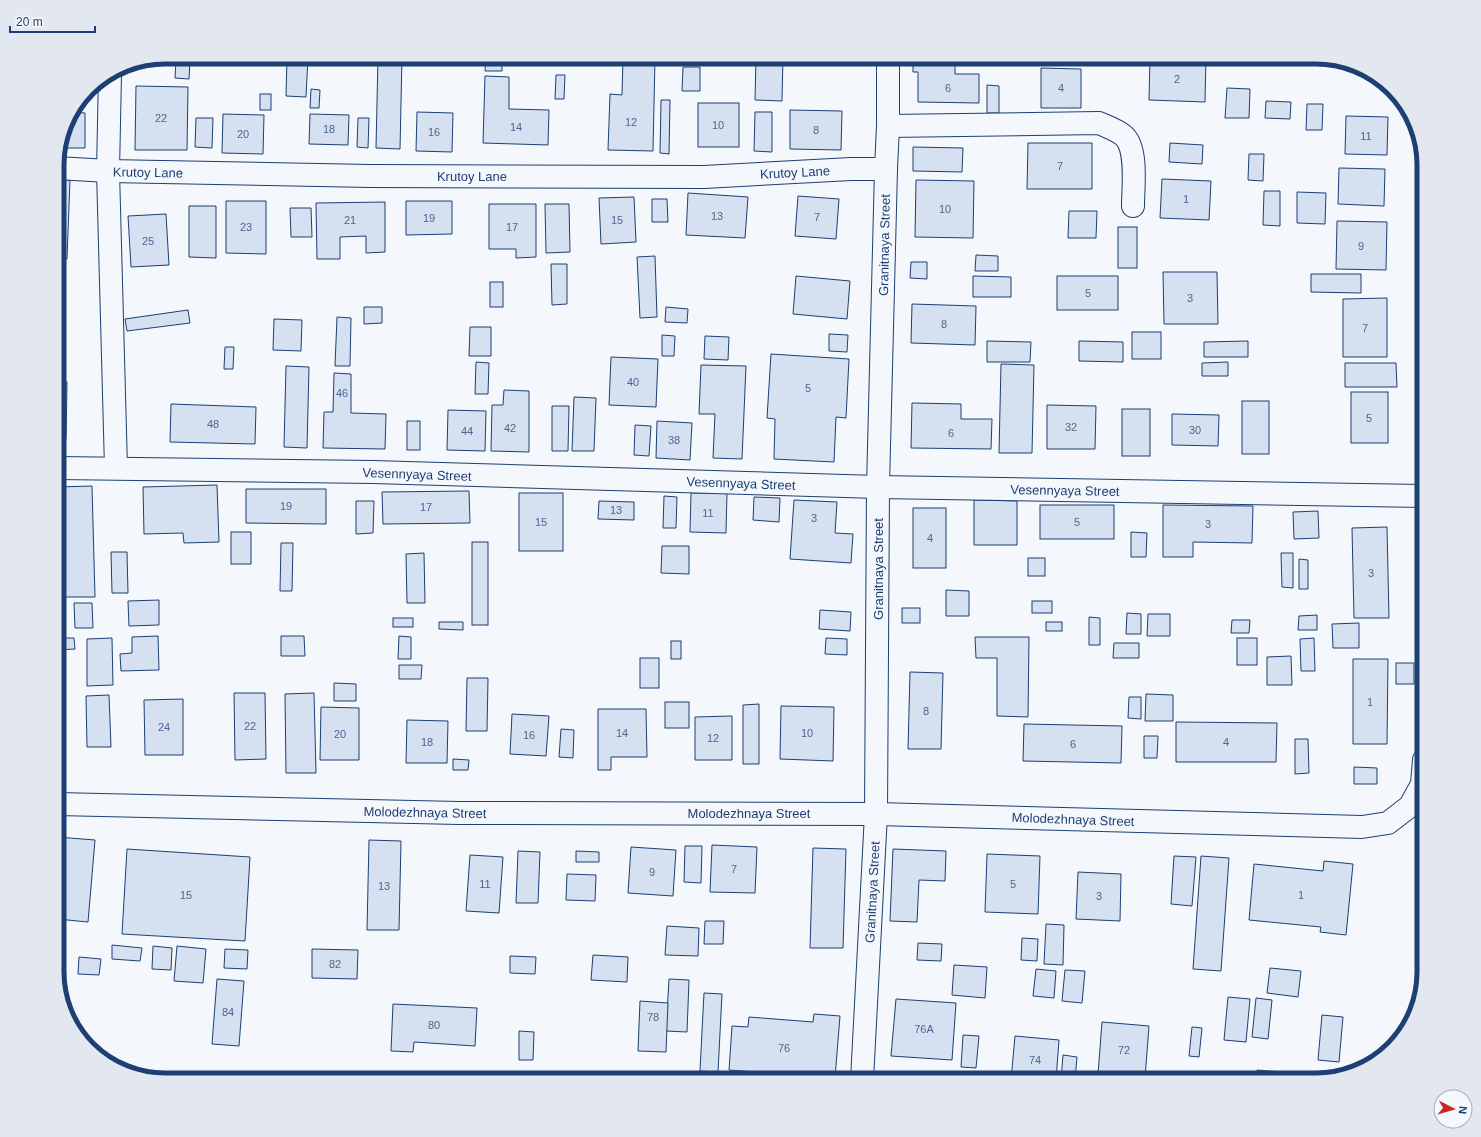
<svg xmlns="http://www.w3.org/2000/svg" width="1481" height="1137" viewBox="0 0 1481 1137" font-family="Helvetica,sans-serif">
	<rect width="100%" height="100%" fill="#f4f7fb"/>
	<g fill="#d5e0f0" stroke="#1d3f73">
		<path d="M287,57H308L306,97L286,96Z"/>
		<path d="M378,57H402L400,149L376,148Z"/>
		<path d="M486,57H502V71H485Z"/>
		<path d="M512,57H528V59L512,58Z"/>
		<path d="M623,57H655L653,151L608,150L610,94L622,95Z"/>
		<path d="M756,57H783L782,101L755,100Z"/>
		<path d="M913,57H955V74H979V103L918,102V72H913Z"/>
		<path d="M1150,57H1206L1205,102L1149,100Z"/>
		<path d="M176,60H190L189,79L175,78Z"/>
		<path d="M1351,63L1367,71H1351Z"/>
		<path d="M683,67H700V91H682Z"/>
		<path d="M1041,68L1081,69V108H1041Z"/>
		<path d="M556,75H565L564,99H555Z"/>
		<path d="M485,76L509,77V109L549,110L548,145L483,143Z"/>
		<path d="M987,85L999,86V113H987Z"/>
		<path d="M136,86L188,87L187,150H135Z"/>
		<path d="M1227,88L1250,89L1249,118H1225Z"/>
		<path d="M311,89L320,90L319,108H310Z"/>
		<rect x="260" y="94" width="11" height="16"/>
		<path d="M661,100H670L669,154L660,153Z"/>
		<path d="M1266,101L1291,102L1290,119L1265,118Z"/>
		<rect x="698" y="103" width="41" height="44"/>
		<path d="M1307,104H1323L1322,130H1306Z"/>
		<path d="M790,110L842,111L841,150L790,149Z"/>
		<path d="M72,112L85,113V148H60L68,117Z"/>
		<path d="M417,112L453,113L452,152L416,151Z"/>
		<path d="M755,112H772V152L754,151Z"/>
		<path d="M223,114L264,115L263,154L222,153Z"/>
		<path d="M310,114L349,115L348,145L309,144Z"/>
		<path d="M1346,116L1388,117L1387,155L1345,154Z"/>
		<path d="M196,118H213L212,148L195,147Z"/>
		<path d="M358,118H369L368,148L357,147Z"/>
		<path d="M1028,143H1092V189H1027Z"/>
		<path d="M1170,143L1203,145L1202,164L1169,162Z"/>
		<path d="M913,147L963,148L962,172L913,171Z"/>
		<path d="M1249,154H1264L1263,181L1248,180Z"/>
		<path d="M1339,168L1385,169L1384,206L1338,204Z"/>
		<path d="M1162,179L1211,181L1209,220L1160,218Z"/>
		<path d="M57,180H70L67,259H57Z"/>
		<path d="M916,180L974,181L973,238L915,237Z"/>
		<path d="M1264,191H1280V226L1263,225Z"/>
		<path d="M1297,192L1326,193L1325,224L1297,223Z"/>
		<path d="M688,193L748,197L745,238L686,235Z"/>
		<path d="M798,196L839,199L836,239L795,236Z"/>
		<path d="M634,197L636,242L601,244L599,198Z"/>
		<path d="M652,199H667L668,222H652Z"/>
		<path d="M226,201H266V254L226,253Z"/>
		<path d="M406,201H452V234L406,235Z"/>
		<path d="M385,202V252L366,253V236L340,237V259H317L316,203Z"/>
		<path d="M489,204H536V257L516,258V249H489Z"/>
		<path d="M545,204H569L570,252L546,253Z"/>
		<path d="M189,206H216V258L189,257Z"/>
		<path d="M290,208H311L312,237H291Z"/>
		<path d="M1069,211H1097L1096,238H1068Z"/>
		<path d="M166,214L169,265L131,267L128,216Z"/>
		<path d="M1337,221L1387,222L1386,270L1336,269Z"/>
		<rect x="1118" y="227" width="19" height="41"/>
		<path d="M976,255L998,256V271H975Z"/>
		<path d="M655,256L657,317L640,318L637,257Z"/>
		<path d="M911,262H927V279L910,278Z"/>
		<path d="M551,264H567V304L552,305Z"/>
		<path d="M1163,272H1217L1218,324H1164Z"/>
		<path d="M1311,274H1361V293L1311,292Z"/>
		<path d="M796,276L850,281L847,319L793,314Z"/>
		<path d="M973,276L1011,277V297H973Z"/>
		<rect x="1057" y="276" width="61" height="34"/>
		<rect x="490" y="282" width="13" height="25"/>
		<path d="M1387,298V357H1343V299Z"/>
		<path d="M912,304L976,306L975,345L911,343Z"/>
		<path d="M364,307H382V323L364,324Z"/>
		<path d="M666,307L688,309L687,323L665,322Z"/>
		<path d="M188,310L190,323L127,331L125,319Z"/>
		<path d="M337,317L351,318L350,366H335Z"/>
		<path d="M274,319L302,320L301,351L273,350Z"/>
		<path d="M470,327H491V356H469Z"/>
		<rect x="1132" y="332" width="29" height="27"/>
		<path d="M829,334L848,335L847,352L829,351Z"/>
		<path d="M662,335L675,336L674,356H662Z"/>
		<path d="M705,336L729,337L728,360L704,359Z"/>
		<path d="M987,341L1031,342L1030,362H987Z"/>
		<path d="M1079,341L1123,342V362L1079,361Z"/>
		<path d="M1248,341V357H1204V342Z"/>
		<path d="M225,347H234L233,369H224Z"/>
		<path d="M771,354L849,359L846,418L836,417L834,462L774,459L775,419L767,418Z"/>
		<path d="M611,357L658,359L656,407L609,405Z"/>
		<path d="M476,362L489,363L488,394H475Z"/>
		<path d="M1228,362V376H1202V363Z"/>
		<path d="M1345,363H1396L1397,387H1345Z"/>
		<path d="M1001,364L1034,365L1032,453H999Z"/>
		<path d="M701,365L746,366L742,459L713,458L715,414H699Z"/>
		<path d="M286,366L309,367L307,448L284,447Z"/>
		<path d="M334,373L351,374V413L386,414L385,449L323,448L324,412H333Z"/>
		<path d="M57,382H67L66,439H57Z"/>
		<path d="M504,390L529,391V452L491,451L492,405H503Z"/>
		<rect x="1351" y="392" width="37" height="51"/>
		<path d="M574,397L596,398L594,451H572Z"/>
		<rect x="1242" y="401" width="27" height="53"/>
		<path d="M912,403L961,404V419H992L991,449L911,448Z"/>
		<path d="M171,404L256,407L255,444L170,442Z"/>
		<path d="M1047,405L1096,406L1095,449H1047Z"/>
		<path d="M552,406H569L568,451H552Z"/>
		<rect x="1122" y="409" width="28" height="47"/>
		<path d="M448,410L486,411L485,451L447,450Z"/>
		<path d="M1172,414L1219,415L1218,446L1172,445Z"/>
		<rect x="407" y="421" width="13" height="29"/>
		<path d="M657,421L692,423L690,460L656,458Z"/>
		<path d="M635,425L651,426L649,456L634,455Z"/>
		<path d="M217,485L219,542L184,543L183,533L144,534L143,487Z"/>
		<path d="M92,486L95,597H57V487Z"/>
		<path d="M246,489H326V524L246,523Z"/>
		<path d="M469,491L470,523L383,524L382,492Z"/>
		<rect x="519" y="493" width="44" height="58"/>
		<path d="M691,493H727L726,533L690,532Z"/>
		<path d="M664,496L677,497L676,528H663Z"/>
		<path d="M754,497L780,498L779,522L753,520Z"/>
		<path d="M794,500L837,502L835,533L853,534L851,563L790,559Z"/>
		<path d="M974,500L1017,501V545H974Z"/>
		<path d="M356,501H374L373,533L356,534Z"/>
		<path d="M599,501L634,502V520L598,519Z"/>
		<rect x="1040" y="505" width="74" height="34"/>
		<path d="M1163,505L1253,506L1252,543L1193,542V557H1163Z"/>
		<rect x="913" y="508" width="33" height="60"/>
		<path d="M1318,511L1319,538L1294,539L1293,512Z"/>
		<path d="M1387,527L1389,618H1354L1352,528Z"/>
		<rect x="231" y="532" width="20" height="32"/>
		<path d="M1131,532L1147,533L1146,557H1131Z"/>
		<rect x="472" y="542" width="16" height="83"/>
		<path d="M281,543H293L292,591H280Z"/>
		<path d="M662,546H689V574L661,573Z"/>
		<path d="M111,552H127L128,593H112Z"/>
		<path d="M424,553L425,603H407L406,554Z"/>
		<path d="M1281,553H1293V588L1282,587Z"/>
		<rect x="1028" y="558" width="17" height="18"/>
		<path d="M1299,559L1308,560V589H1299Z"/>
		<path d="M946,590L969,591V616H946Z"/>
		<path d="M159,600V625L129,626L128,601Z"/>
		<rect x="1032" y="601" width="20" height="12"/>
		<path d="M74,603H92L93,628H75Z"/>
		<rect x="902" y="608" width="18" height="15"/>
		<path d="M820,610L851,612L850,631L819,629Z"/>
		<path d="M1127,613L1141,614V634H1126Z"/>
		<path d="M1148,614H1170V636H1147Z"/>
		<path d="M1317,615V630H1298L1299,616Z"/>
		<path d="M1089,617L1100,618V645H1089Z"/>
		<rect x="393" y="618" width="20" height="9"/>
		<path d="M1232,620H1250L1249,633H1231Z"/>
		<path d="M439,622H463V630L439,629Z"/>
		<rect x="1046" y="622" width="16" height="9"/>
		<path d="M1359,623V648H1333L1332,624Z"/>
		<path d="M158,636L159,670L121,671L120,654L132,653V637Z"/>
		<path d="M281,636H304L305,656H281Z"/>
		<path d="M399,636L411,637V659H398Z"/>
		<path d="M975,637H1029L1028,717L997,716V658H976Z"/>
		<path d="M57,638H74L75,649L57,650Z"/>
		<path d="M112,638L113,685L87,686V639Z"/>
		<path d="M826,638L847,639V655L825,654Z"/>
		<rect x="1237" y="638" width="20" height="27"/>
		<path d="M1314,638L1315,671H1301L1300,639Z"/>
		<rect x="671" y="641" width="10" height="18"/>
		<path d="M1114,643H1139V658H1113Z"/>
		<path d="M1291,656L1292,685H1267V657Z"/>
		<rect x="640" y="658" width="19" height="30"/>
		<path d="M1353,659H1388L1387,744H1353Z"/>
		<rect x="1396" y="663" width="18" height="21"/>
		<path d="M399,665H422L421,679H399Z"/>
		<path d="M910,672L943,673L941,749H908Z"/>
		<path d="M467,678H488L487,731H466Z"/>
		<path d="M334,683L356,684V701H334Z"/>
		<path d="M234,693H265L266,759L235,760Z"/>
		<path d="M314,693L316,773H286L285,694Z"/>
		<path d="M1146,694L1173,695V721H1145Z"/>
		<path d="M109,695L111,747H87L86,696Z"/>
		<path d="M1129,697H1141V719L1128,718Z"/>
		<path d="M183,699V755H145L144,700Z"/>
		<rect x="665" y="702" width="24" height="26"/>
		<path d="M759,704V764H743V705Z"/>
		<path d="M57,706H59L61,752H57Z"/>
		<path d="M781,706L834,707L833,761L780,759Z"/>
		<path d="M321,707L359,708V760H320Z"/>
		<path d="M598,709H646L647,757H611V770H598Z"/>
		<path d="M512,714L549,716L546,756L510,754Z"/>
		<path d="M732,716V760H695V717Z"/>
		<path d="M407,720L448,721L447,763H406Z"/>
		<path d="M1176,722L1277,723L1276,762H1176Z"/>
		<path d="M1024,724L1122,726L1121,763L1023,761Z"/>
		<path d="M561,729L574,730L573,758L559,757Z"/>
		<path d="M1144,736H1158L1157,758H1144Z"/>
		<path d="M1295,739H1308L1309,773L1295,774Z"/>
		<path d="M453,759L469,760L468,770H453Z"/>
		<path d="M1354,767L1377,768V784H1354Z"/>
		<path d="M57,837L95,840L88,922L57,919Z"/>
		<path d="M369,840L401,841L399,930H367Z"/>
		<path d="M712,845L757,847L755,893L710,892Z"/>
		<path d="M685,846H702L701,883L684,882Z"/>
		<path d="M631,847L676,850L673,896L628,893Z"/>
		<path d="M813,848L846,849L843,948H810Z"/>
		<path d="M127,849L250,857L245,941L122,934Z"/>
		<path d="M893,849L946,851L945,881L919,880L917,922L890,921Z"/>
		<path d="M518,851L540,852L538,903H516Z"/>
		<path d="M576,851L599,852V862H576Z"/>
		<path d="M987,854L1040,856L1038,914L985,912Z"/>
		<path d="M470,855L503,857L499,913L466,911Z"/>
		<path d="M1174,856L1196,857L1192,906L1171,904Z"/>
		<path d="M1201,856L1229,858L1221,971L1193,969Z"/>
		<path d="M1324,861L1353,864L1346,935L1320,932L1321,927L1249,920L1254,864L1323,871Z"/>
		<path d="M1078,872L1121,874L1120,921L1076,919Z"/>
		<path d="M567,874L596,875L595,901L566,900Z"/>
		<path d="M705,921H724L723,944H704Z"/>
		<path d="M1046,924L1064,925L1063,965L1044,964Z"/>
		<path d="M667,926L699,928L698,956L665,955Z"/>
		<path d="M1022,938L1038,939L1037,961L1021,960Z"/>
		<path d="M918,943L942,944L941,961L917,960Z"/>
		<path d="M112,945L142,948L140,961L112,959Z"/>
		<path d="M153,946L172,948L171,970L152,969Z"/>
		<path d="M177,946L206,949L203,983L174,981Z"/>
		<path d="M225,949L248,950L247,969L224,968Z"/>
		<path d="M312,949L358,950L357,979L312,978Z"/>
		<path d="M593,955L628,957L627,982L591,980Z"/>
		<path d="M510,956L536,957L535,974L510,973Z"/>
		<path d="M79,957L101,959L99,975L78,974Z"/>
		<path d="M954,965L987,967L985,998L952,995Z"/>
		<path d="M1270,968L1301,971L1298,997L1267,993Z"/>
		<path d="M1036,969L1056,971L1054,998L1033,996Z"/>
		<path d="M1065,970L1085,971L1082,1003L1062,1001Z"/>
		<path d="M217,979L244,981L239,1046L212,1044Z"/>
		<path d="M669,979L689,980L687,1032L666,1031Z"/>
		<path d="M704,993L722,994L718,1072L700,1071Z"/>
		<path d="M1228,997L1250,999L1246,1042L1224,1040Z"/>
		<path d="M1256,998L1272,1000L1268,1039L1252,1037Z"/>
		<path d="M896,999L956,1003L952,1060L891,1056Z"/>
		<path d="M640,1001L668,1003L666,1052L638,1051Z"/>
		<path d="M393,1004L477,1008L475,1046L414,1042L413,1052L391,1051Z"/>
		<path d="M814,1014L840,1016L835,1078L729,1070L732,1026L748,1027L749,1017L813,1022Z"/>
		<path d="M1322,1015L1343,1017L1339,1062L1318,1060Z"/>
		<path d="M1102,1022L1149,1026L1145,1078L1098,1074Z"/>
		<path d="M1192,1027L1202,1028L1199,1057L1189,1056Z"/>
		<path d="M519,1031L534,1032L533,1060H519Z"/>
		<path d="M963,1035L979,1036L976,1068L961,1067Z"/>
		<path d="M1015,1036L1059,1040L1056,1080H1011Z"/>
		<path d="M1063,1055L1077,1057L1075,1080H1061Z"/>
		<path d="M1257,1070L1306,1074V1080H1256Z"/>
		<path d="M1186,1074L1231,1078V1080H1185Z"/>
	</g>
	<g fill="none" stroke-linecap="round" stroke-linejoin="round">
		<g stroke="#1d3f73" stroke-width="24">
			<g id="minor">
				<path d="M110,74L108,171L116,468"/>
				<path d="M888,126L1099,123C1108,127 1117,130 1124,136C1138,149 1133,188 1133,206"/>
				<path d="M57,168L108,171L370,176L704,177L851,169H886"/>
				<path d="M57,468L373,472L878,487L1424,496"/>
				<path d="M57,804L459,813L876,814L1362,827L1388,823L1410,806L1422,784L1424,760"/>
				<path d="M862,1080L876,814L878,487L886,169L888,126V57"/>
			</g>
		</g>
		<use href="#minor" stroke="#f4f7fb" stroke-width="22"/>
	</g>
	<g text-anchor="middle" stroke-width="3" stroke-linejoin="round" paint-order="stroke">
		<g font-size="11" fill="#4b6792">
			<text x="1177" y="83">2</text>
			<text x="948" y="92">6</text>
			<text x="1061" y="92">4</text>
			<text x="161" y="122">22</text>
			<text x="631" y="126">12</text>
			<text x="718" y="129">10</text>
			<text x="516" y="131">14</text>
			<text x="329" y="133">18</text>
			<text x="816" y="134">8</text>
			<text x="434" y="136">16</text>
			<text x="243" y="138">20</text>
			<text x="1366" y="140">11</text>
			<text x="1060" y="170">7</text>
			<text x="1186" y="203">1</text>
			<text x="945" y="213">10</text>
			<text x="717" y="220">13</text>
			<text x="817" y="221">7</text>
			<text x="429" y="222">19</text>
			<text x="350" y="224">21</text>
			<text x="617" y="224">15</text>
			<text x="246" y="231">23</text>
			<text x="512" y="231">17</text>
			<text x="148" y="245">25</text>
			<text x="1361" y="250">9</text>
			<text x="1088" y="297">5</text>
			<text x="1190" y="302">3</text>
			<text x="944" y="328">8</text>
			<text x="1365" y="332">7</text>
			<text x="633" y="386">40</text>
			<text x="808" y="392">5</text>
			<text x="342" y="397">46</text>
			<text x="1369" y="422">5</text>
			<text x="213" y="428">48</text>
			<text x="1071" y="431">32</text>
			<text x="510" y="432">42</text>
			<text x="1195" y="434">30</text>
			<text x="467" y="435">44</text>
			<text x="951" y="437">6</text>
			<text x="674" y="444">38</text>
			<text x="286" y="510">19</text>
			<text x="426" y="511">17</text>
			<text x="616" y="514">13</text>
			<text x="708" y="517">11</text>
			<text x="814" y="522">3</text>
			<text x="541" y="526">15</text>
			<text x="1077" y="526">5</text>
			<text x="1208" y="528">3</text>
			<text x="930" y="542">4</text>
			<text x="1371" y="577">3</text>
			<text x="1370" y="706">1</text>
			<text x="926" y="715">8</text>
			<text x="250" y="730">22</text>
			<text x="164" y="731">24</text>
			<text x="622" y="737">14</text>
			<text x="807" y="737">10</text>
			<text x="340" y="738">20</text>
			<text x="529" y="739">16</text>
			<text x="713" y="742">12</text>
			<text x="427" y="746">18</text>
			<text x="1226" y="746">4</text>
			<text x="1073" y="748">6</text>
			<text x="734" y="873">7</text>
			<text x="652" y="876">9</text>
			<text x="485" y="888">11</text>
			<text x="1013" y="888">5</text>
			<text x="384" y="890">13</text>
			<text x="186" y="899">15</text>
			<text x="1301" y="899">1</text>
			<text x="1099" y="900">3</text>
			<text x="335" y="968">82</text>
			<text x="228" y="1016">84</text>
			<text x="653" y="1021">78</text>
			<text x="434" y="1029">80</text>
			<text x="924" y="1033">76А</text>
			<text x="784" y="1052">76</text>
			<text x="1124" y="1054">72</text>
			<text x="1035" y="1064">74</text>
		</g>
		<g font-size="13" fill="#1d3f73" stroke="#f4f7fb">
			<text transform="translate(148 172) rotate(1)" y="5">Krutoy Lane</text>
			<text transform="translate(795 172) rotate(-3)" y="5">Krutoy Lane</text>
			<text x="472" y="181">Krutoy Lane</text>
			<text transform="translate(884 245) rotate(-89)" y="5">Granitnaya Street</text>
			<text transform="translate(417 474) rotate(2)" y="5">Vesennyaya Street</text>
			<text transform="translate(741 483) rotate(2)" y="5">Vesennyaya Street</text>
			<text transform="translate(1065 490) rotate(1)" y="5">Vesennyaya Street</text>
			<text transform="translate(878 569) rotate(-90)" y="5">Granitnaya Street</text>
			<text transform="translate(425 812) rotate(1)" y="5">Molodezhnaya Street</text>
			<text x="749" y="818">Molodezhnaya Street</text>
			<text transform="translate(1073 819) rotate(2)" y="5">Molodezhnaya Street</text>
			<text transform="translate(872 892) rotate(-87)" y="5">Granitnaya Street</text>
		</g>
	</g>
	<path d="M0 0H1481V1137H0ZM165 64H1316A101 101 0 0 1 1417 165V972A101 101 0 0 1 1316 1073H165A101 101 0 0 1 64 972V165A101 101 0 0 1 165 64Z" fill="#e3e8f0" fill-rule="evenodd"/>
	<path fill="none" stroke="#1d3f73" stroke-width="5" d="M165 64H1316A101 101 0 0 1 1417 165V972A101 101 0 0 1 1316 1073H165A101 101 0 0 1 64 972V165A101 101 0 0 1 165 64Z"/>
	<g transform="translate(1453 1109) rotate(96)"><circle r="19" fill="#f4f7fb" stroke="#9eadc5"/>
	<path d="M0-3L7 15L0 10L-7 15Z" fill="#c62828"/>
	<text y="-6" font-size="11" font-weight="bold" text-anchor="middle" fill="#1d3f73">N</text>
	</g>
	<path d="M10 26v6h85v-6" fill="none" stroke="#1d3f73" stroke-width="2"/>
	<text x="16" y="26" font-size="12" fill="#1d3f73" stroke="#f4f7fb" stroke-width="3" paint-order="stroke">20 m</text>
</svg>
